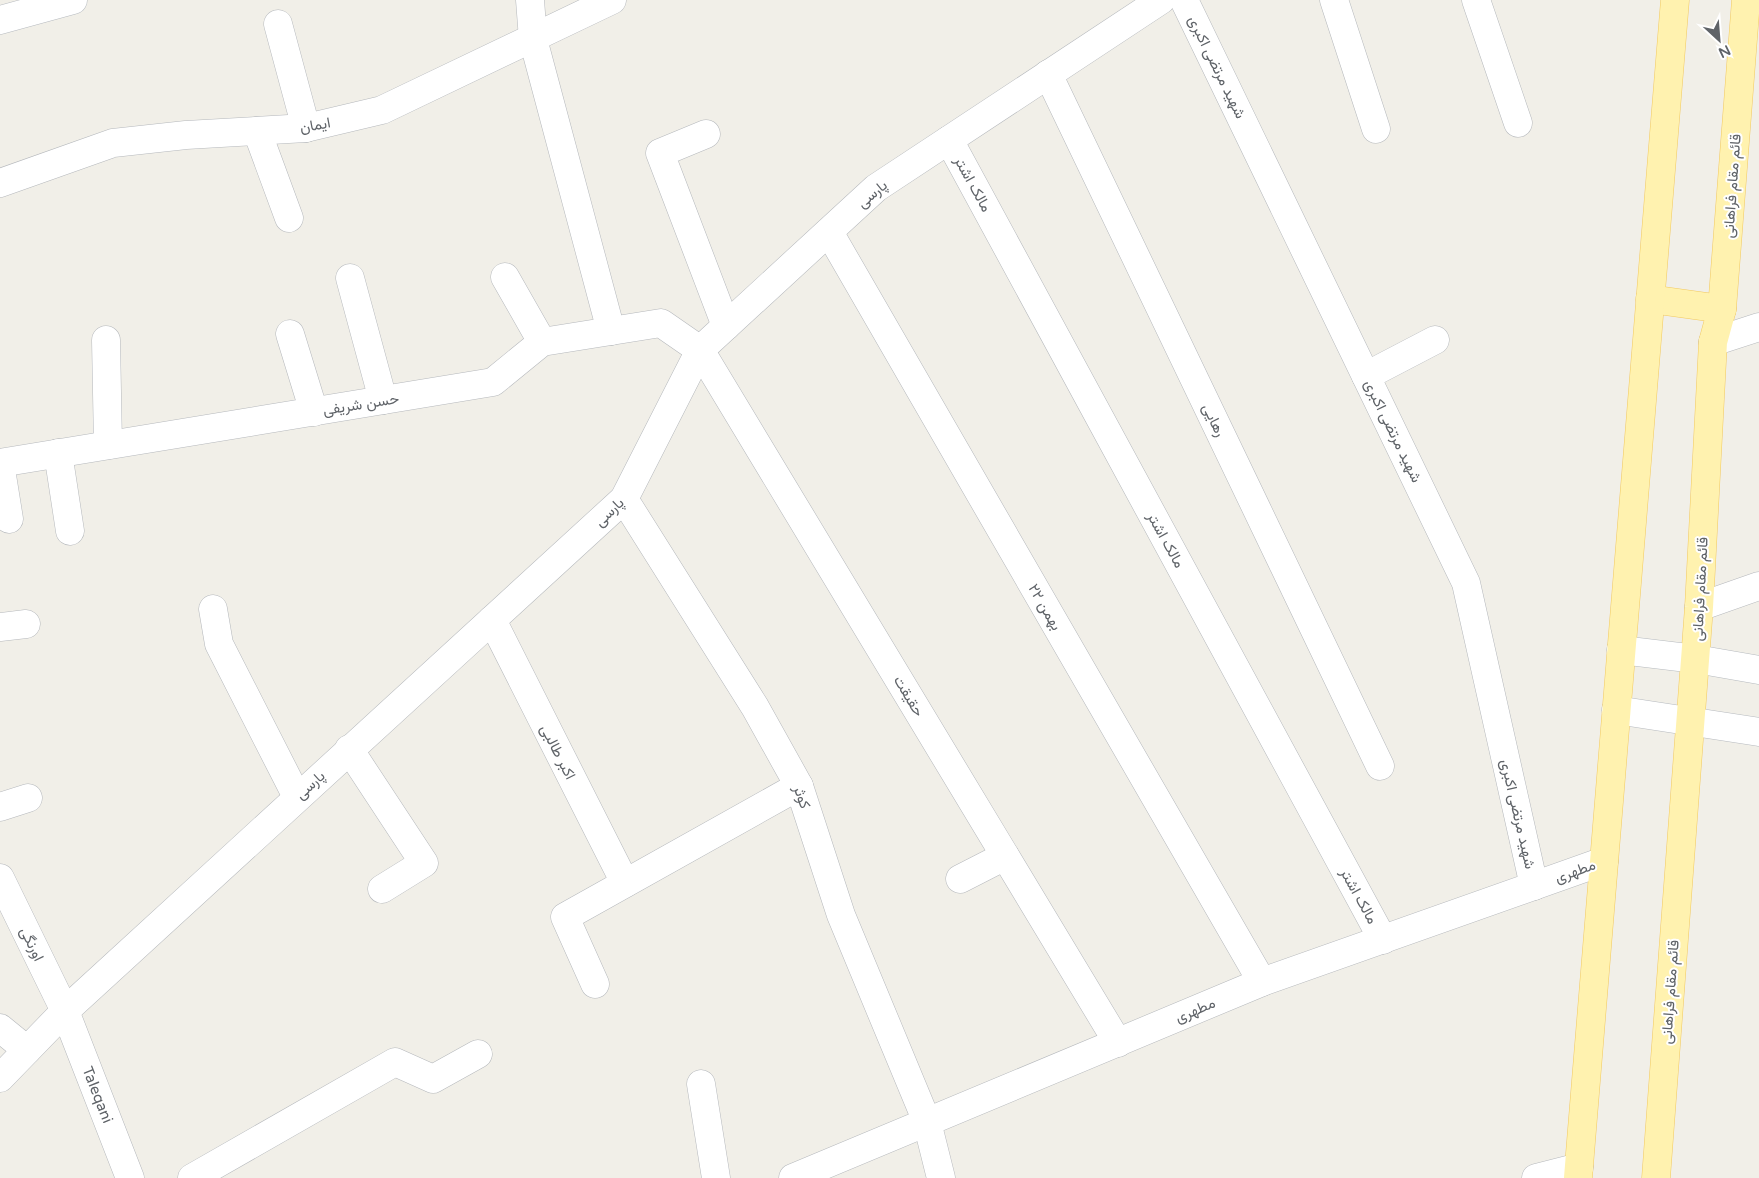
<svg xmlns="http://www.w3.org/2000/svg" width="1759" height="1178" viewBox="0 0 1759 1178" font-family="'Varela Round',Vazirmatn,sans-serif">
	<rect width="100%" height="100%" fill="#f1efe8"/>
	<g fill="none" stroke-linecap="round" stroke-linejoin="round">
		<g stroke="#b5b8bc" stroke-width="29">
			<g id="minor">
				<path d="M530,0L533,39L611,331"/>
				<path d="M1184,0L1466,583L1534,886"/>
				<path d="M1334,0L1376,129"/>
				<path d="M1476,0L1518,123"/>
				<path d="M278,24L306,128"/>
				<path d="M1048,74L1380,766"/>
				<path d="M257,131L289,218"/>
				<path d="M706,134L660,153L726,326"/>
				<path d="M949,140L1383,940"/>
				<path d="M0,183L113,143L186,135L306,128L382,110L612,0"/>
				<path d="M829,232L1262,982"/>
				<path d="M505,277L542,342"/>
				<path d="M350,278L383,400"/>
				<path d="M290,334L314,412"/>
				<path d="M106,340L108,445"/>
				<path d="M1713,342L1759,327"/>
				<path d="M1366,376L1435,340"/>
				<path d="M58,453L70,531"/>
				<path d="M0,463L493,382L542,342L661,323L700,350L1118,1043"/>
				<path d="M0,463L9,519"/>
				<path d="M624,499L755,707L799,786L841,915L927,1122L941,1178"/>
				<path d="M1699,607L1759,586"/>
				<path d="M213,609L219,644L297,797"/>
				<path d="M492,620L625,883"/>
				<path d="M0,627L26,624"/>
				<path d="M349,749L424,863L382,889"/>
				<path d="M0,807L28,798"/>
				<path d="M960,879L1005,856"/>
				<path d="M595,984L565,917L799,786"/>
				<path d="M0,1028L27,1050"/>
				<path d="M0,1078L65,1011L624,499L700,350L876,188L1161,0"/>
				<path d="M701,1084L716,1178"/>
				<path d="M192,1178L395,1062L433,1079L478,1054"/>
				<path d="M793,1178L1262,982L1604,861"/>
				<path d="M1536,1178L1579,1167"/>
			</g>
		</g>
		<g stroke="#b5b8bc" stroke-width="29">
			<g id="tertiary">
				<path id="s1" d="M0,878L65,1011L130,1178"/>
			</g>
		</g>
		<g stroke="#b6babf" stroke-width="29">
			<g id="secondary">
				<path d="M0,20L73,0"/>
				<path d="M1621,650L1696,659L1759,670"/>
				<path d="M1616,710L1759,732"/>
			</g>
		</g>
		<g stroke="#f2c960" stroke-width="29">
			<g id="primary">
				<path d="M1650,299L1722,309"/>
				<path d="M1578,1178L1675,0"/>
				<path d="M1656,1178L1699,607L1713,342L1722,309L1746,0"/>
			</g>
		</g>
		<use href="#minor" stroke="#fff" stroke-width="28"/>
		<use href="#tertiary" stroke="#fff" stroke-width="28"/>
		<use href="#secondary" stroke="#fff" stroke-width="28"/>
		<use href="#primary" stroke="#fff2af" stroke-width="28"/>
	</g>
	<g text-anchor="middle" stroke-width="4" stroke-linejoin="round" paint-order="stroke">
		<g font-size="15" fill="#5f6368" stroke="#fff">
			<text transform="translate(1217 67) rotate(64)" y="5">شهید مرتضی اکبری</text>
			<text transform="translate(315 125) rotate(-10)" y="5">ایمان</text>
			<text transform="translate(973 184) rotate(61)" y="5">مالک اشتر</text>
			<text transform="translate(1732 186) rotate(-86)" y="5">قائم مقام فراهانی</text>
			<text transform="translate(872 194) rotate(-40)" y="5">پارسی</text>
			<text transform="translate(361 404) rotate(-9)" y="5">حسن شریفی</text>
			<text transform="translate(1214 420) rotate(64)" y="5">رهایی</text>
			<text transform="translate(1393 431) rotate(64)" y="5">شهید مرتضی اکبری</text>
			<text transform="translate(609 512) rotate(-44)" y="5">پارسی</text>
			<text transform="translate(1166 540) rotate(61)" y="5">مالک اشتر</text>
			<text transform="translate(1700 589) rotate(-87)" y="5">قائم مقام فراهانی</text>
			<text transform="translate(1045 607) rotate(60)" y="5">۲۲ بهمن</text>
			<text transform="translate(909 696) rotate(59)" y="5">حقیقت</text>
			<text transform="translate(558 752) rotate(63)" y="5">اکبر طالبی</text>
			<text transform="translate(310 785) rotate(-43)" y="5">پارسی</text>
			<text transform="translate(802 797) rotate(70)" y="5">کوثر</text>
			<text transform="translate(1518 814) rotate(77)" y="5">شهید مرتضی اکبری</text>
			<text transform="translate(1575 871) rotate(-20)" y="5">مطهری</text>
			<text transform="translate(1359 896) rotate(61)" y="5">مالک اشتر</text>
			<text transform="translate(32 944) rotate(64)" y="5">اورنگی</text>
			<text transform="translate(1670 992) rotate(-86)" y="5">قائم مقام فراهانی</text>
			<text transform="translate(1195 1010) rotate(-23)" y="5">مطهری</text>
			<text dy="5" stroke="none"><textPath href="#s1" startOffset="238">Taleqani</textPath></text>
		</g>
	</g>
	<g transform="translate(1719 40) rotate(154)" stroke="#ffffff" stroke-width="4" paint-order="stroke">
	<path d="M0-4L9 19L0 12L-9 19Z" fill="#5f6368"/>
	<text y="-8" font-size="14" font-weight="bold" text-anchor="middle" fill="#5f6368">N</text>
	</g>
</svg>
